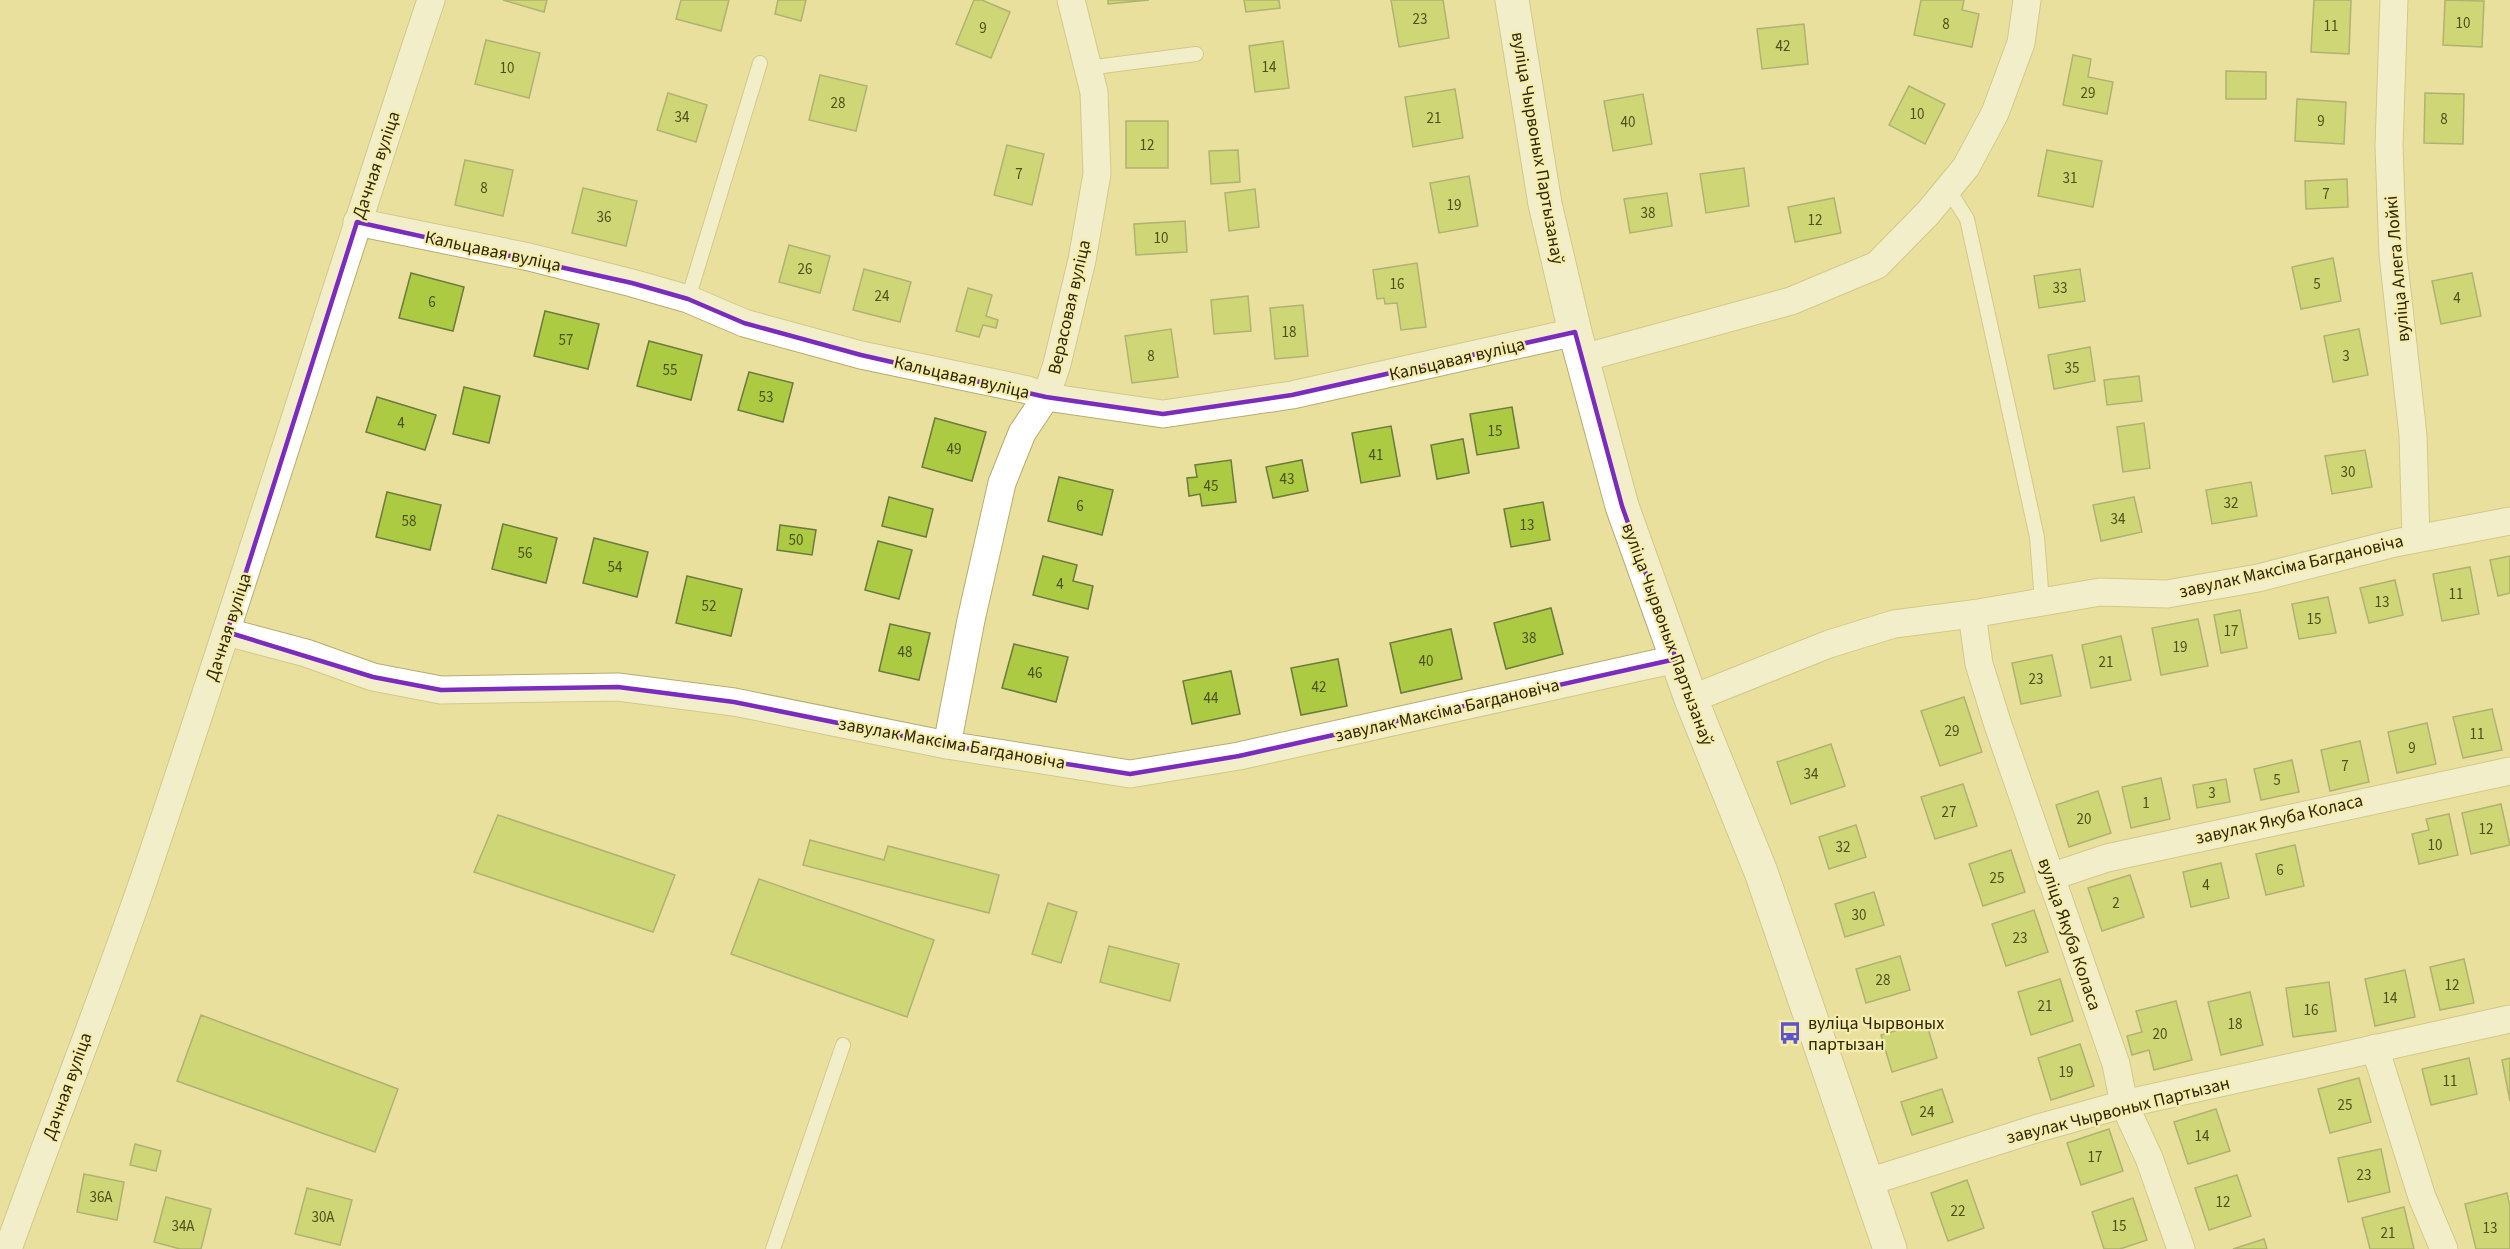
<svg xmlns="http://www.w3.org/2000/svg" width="2510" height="1249" viewBox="0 0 2510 1249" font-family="'Source Sans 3',sans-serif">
	<rect width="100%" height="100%" fill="#eae09e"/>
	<g fill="#adca43" stroke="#6b7a3f" stroke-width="1.5">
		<path d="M503,0H547L544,12Z"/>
		<path d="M681,0H729L721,31L676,19Z"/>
		<path d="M778,0H806L801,21L775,14Z"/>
		<path d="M974,0H982L1010,12L991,58L956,44Z"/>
		<path d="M1108,0H1149L1108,4Z"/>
		<path d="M1244,0H1279L1280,8L1246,12Z"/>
		<path d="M1391,0H1443L1449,38L1399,47Z"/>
		<path d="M1921,0H1964L1962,10L1979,14L1972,47L1914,35Z"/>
		<path d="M2314,0H2351L2349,54L2311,52Z"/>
		<path d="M2445,0L2484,1L2482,47L2443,45Z"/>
		<path d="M1804,24L1808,64L1762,69L1757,29Z"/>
		<path d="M486,40L540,53L529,98L475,84Z"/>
		<path d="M1283,41L1289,88L1255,92L1249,46Z"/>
		<path d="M2073,55L2091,59L2088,77L2113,82L2107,114L2063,105Z"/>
		<path d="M2226,71L2266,72V99H2226Z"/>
		<path d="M820,75L867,86L856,131L809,120Z"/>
		<path d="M1909,86L1945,104L1925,144L1889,125Z"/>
		<path d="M1455,89L1463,138L1413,147L1405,97Z"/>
		<path d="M668,93L707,105L696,142L657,130Z"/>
		<path d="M2425,93L2464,94L2463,144L2424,143Z"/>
		<path d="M1643,94L1652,144L1613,151L1604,101Z"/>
		<path d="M2297,99L2346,102L2344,144L2295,141Z"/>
		<rect x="1126" y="121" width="42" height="47"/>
		<path d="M1007,145L1044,154L1032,205L994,195Z"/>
		<path d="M1238,150L1240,182L1211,184L1209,151Z"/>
		<path d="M2047,150L2102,161L2093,207L2038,196Z"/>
		<path d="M465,160L513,170L503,216L455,205Z"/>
		<path d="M1744,168L1749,206L1706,213L1700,174Z"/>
		<path d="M1469,176L1478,226L1439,233L1430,183Z"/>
		<path d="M2347,179L2348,207L2306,209L2305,181Z"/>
		<path d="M583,188L637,201L626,246L572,233Z"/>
		<path d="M1255,189L1259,227L1229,231L1225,193Z"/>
		<path d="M1667,193L1672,226L1630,233L1624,199Z"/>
		<path d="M1834,198L1841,233L1795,242L1788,207Z"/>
		<path d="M1185,221L1187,252L1136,255L1134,224Z"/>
		<path d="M789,245L830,256L820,293L779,282Z"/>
		<path d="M2333,258L2341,301L2301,309L2292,267Z"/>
		<path d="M1417,263L1426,327L1401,330L1397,303L1385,304L1384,298L1377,299L1373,270Z"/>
		<path d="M864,269L911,282L900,322L853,310Z"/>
		<path d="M2080,269L2085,301L2039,308L2034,276Z"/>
		<path d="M411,273L464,287L453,331L399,318Z"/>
		<path d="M2472,273L2481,316L2441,324L2432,281Z"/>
		<path d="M968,288L992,295L986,316L998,320L996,328L983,325L979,337L956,331Z"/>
		<path d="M1248,296L1251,331L1214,334L1211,300Z"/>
		<path d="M1303,305L1308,356L1275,359L1270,308Z"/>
		<path d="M545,311L599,324L588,369L534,356Z"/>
		<path d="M1171,329L1178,377L1132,383L1125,336Z"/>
		<path d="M2359,329L2368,375L2333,382L2324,336Z"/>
		<path d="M649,341L702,355L691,400L637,386Z"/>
		<path d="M2090,347L2095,381L2054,389L2048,355Z"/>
		<path d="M749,372L793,383L783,422L738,410Z"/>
		<path d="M2139,376L2142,401L2107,405L2104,380Z"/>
		<path d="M464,387L500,396L489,443L453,434Z"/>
		<path d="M377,397L436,415L425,450L366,432Z"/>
		<path d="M1512,407L1519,448L1477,455L1470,414Z"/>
		<path d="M935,418L986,432L972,481L922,467Z"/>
		<path d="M2144,423L2150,468L2123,472L2117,427Z"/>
		<path d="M1391,426L1400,476L1361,483L1352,433Z"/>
		<path d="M1463,439L1469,473L1437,479L1431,445Z"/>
		<path d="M2365,450L2372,487L2332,494L2325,456Z"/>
		<path d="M1231,460L1236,502L1202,506L1200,494L1189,496L1187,478L1197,477L1195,465Z"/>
		<path d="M1302,460L1308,491L1273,498L1266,467Z"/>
		<path d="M1059,477L1113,490L1102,535L1048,521Z"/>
		<path d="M2251,482L2257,516L2212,524L2206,490Z"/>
		<path d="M387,492L441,505L430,550L376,537Z"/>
		<path d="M889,497L933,509L926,537L882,526Z"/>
		<path d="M2134,497L2142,532L2101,541L2093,505Z"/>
		<path d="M1543,502L1550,540L1511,547L1504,509Z"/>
		<path d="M503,524L557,538L546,583L492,569Z"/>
		<path d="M780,525L816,530L812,555L777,550Z"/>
		<path d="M594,538L648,552L637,597L583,583Z"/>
		<path d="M878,541L912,550L899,599L865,590Z"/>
		<path d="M1043,556L1077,565L1073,581L1093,586L1088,609L1033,595Z"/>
		<path d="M2510,556V593L2498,596L2490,560Z"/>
		<path d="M2470,567L2479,614L2442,621L2433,574Z"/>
		<path d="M687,576L742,589L731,636L676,623Z"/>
		<path d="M2395,580L2403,615L2369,623L2360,588Z"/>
		<path d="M2328,597L2336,633L2299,639L2292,604Z"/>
		<path d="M1551,608L1563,654L1506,669L1494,623Z"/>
		<path d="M2240,610L2247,648L2221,653L2214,615Z"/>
		<path d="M2198,619L2208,666L2161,675L2152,628Z"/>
		<path d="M890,624L930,633L919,680L879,671Z"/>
		<path d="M1451,629L1462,679L1401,693L1390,643Z"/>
		<path d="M2121,636L2131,680L2091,688L2082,645Z"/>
		<path d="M1014,644L1068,657L1056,702L1002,688Z"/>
		<path d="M2052,655L2061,696L2021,704L2012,663Z"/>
		<path d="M1338,659L1347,706L1301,715L1291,668Z"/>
		<path d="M1231,671L1240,714L1192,724L1183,681Z"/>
		<path d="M1964,697L1982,752L1940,766L1921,711Z"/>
		<path d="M2492,709L2502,750L2463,758L2453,717Z"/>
		<path d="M2427,723L2436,764L2397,773L2388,732Z"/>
		<path d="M2360,741L2369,782L2330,791L2321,750Z"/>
		<path d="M1831,744L1845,786L1791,804L1777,762Z"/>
		<path d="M2292,760L2299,792L2261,800L2254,769Z"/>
		<path d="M2161,778L2170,819L2131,828L2122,787Z"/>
		<path d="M2226,779L2230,802L2197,808L2193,785Z"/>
		<path d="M1963,784L1977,826L1935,839L1921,797Z"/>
		<path d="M2098,791L2111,833L2069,847L2056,805Z"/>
		<path d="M2501,804L2510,845L2471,854L2462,813Z"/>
		<path d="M2449,814L2458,855L2419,864L2412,834L2429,830L2426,819Z"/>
		<path d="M498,815L675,875L653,932L474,872Z"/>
		<path d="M1856,825L1866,857L1829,869L1819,837Z"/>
		<path d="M810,840L884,860L888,846L999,875L989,913L803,865Z"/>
		<path d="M2295,845L2304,886L2266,895L2256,854Z"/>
		<path d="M2011,850L2025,892L1983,906L1969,864Z"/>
		<path d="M2221,863L2229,898L2191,907L2183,872Z"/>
		<path d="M2130,875L2144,917L2102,931L2088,888Z"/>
		<path d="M759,879L934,940L907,1017L731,954Z"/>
		<path d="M1874,892L1884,925L1845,937L1835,904Z"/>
		<path d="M1048,903L1077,912L1061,963L1032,954Z"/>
		<path d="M2034,910L2048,952L2006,966L1992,924Z"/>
		<path d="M1109,946L1179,964L1170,1001L1100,982Z"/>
		<path d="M1900,956L1910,990L1866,1003L1856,969Z"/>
		<path d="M2464,959L2474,1003L2440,1010L2430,967Z"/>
		<path d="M2405,970L2415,1017L2375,1026L2365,979Z"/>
		<path d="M2060,979L2073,1021L2031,1035L2018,992Z"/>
		<path d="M2329,982L2336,1031L2293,1037L2286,988Z"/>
		<path d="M2250,992L2263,1045L2221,1055L2208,1002Z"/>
		<path d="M2176,1001L2192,1060L2154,1070L2149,1050L2132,1055L2127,1036L2142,1032L2136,1011Z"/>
		<path d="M201,1015L398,1089L375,1152L177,1081Z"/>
		<path d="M1926,1022L1937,1058L1892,1072L1881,1035Z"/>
		<path d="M2080,1044L2094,1086L2051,1100L2038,1058Z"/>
		<path d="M2469,1058L2477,1094L2431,1105L2422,1069Z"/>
		<path d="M2510,1058V1101L2502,1060Z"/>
		<path d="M2359,1078L2371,1122L2330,1133L2318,1089Z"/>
		<path d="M1942,1089L1953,1122L1912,1135L1901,1102Z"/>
		<path d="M2216,1109L2230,1151L2188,1164L2174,1122Z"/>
		<path d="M2109,1129L2123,1171L2081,1185L2067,1143Z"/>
		<path d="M135,1144L161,1151L156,1171L130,1165Z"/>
		<path d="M2381,1149L2390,1192L2348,1202L2338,1158Z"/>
		<path d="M84,1174L124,1182L117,1220L77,1212Z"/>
		<path d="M2237,1175L2251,1216L2209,1230L2195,1188Z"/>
		<path d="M1967,1180L1984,1228L1948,1241L1931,1193Z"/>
		<path d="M307,1188L352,1200L340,1245L295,1234Z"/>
		<path d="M2507,1193L2510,1206V1249H2476L2465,1204Z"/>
		<path d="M166,1197L211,1209L201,1249H180L154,1242Z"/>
		<path d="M2133,1198L2147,1240L2120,1249H2104L2092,1212Z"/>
		<path d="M2404,1207L2414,1249H2370L2362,1218Z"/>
		<path d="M2264,1239L2267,1249H2233Z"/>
	</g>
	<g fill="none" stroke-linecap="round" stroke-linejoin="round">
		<g stroke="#b6ac6d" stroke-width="16">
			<g id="lane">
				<path d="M1087,68L1196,54"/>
				<path d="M1946,192L1955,200L1967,219L2037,537L2042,602"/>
				<path d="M688,299L760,63"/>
				<path d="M773,1249L843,1045"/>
			</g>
		</g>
		<g stroke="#b6ac6d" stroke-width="29">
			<g id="street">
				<path d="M2394,0L2389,146L2393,255L2413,435L2416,538"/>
				<path d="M357,222L529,257L632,283L688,299L744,323L861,355L1028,390L1046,397L1163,414L1292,395L1575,332"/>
				<path d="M1583,358L1791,301L1877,265L1928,213L1966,167L1995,113L2021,43L2027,0"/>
				<path d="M1972,614L1979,664L1998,725L2116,1064L2124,1104L2149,1158L2181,1249"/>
				<path d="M227,632L306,653L373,677L441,690L618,687L734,702L947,745L1130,774L1239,756L1676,659"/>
				<path d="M1691,699L1829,644L1894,624L1972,614L2100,592L2167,594L2258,578L2395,543L2510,521"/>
				<path d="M947,745L971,620L1002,483L1022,433L1046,397L1057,364L1082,260L1097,174L1094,92L1071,0"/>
				<path d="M2050,877L2107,858L2510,771"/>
				<path d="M2375,1048L2422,1197L2444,1249"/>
				<path d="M1865,1183L2035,1129L2124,1104L2510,1019"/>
				<path d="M8,1249C53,1124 102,1001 145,876C244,585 334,291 431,0"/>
			</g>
		</g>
		<g stroke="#b6ac6d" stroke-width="35">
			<path id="secondary" d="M1512,0L1545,204L1575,332L1622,506L1691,699L1761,872L1890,1249"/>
		</g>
		<use href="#lane" stroke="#fff" stroke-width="14"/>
		<use href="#street" stroke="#fff" stroke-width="27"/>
		<use href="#secondary" stroke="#fff" stroke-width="33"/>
	</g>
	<path d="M0 0H2510V1249H0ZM357,222L632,283L688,299L744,323L861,355L1046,397L1163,414L1292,395L1575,332L1622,506L1676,659L1239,756L1130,774L947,745L734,702L618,687L441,690L373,677L227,632Z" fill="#eae09e" fill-opacity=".55" fill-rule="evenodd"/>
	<path fill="none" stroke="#7b2cbf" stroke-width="4.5" stroke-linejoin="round" d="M357,222L632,283L688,299L744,323L861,355L1046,397L1163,414L1292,395L1575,332L1622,506L1676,659L1239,756L1130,774L947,745L734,702L618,687L441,690L373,677L227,632Z"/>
	<defs>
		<g id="bus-bare" transform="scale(1.8)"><path d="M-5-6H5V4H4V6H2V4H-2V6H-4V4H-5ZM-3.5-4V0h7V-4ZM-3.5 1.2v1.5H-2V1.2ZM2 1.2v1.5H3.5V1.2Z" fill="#5b54cc" stroke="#f7edab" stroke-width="2.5" paint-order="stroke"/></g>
	</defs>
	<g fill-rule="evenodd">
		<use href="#bus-bare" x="1790" y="1033"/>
	</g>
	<g text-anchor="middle" stroke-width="4.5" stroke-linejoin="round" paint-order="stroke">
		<g font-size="15" fill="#4c501a">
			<text x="1420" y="24">23</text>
			<text x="2463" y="28">10</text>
			<text x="1946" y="29">8</text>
			<text x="2331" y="31">11</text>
			<text x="983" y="33">9</text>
			<text x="1783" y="51">42</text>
			<text x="1269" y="72">14</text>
			<text x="507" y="73">10</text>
			<text x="2088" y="98">29</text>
			<text x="838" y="108">28</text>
			<text x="1917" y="119">10</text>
			<text x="682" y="122">34</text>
			<text x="1434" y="123">21</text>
			<text x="2444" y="124">8</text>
			<text x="2321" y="126">9</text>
			<text x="1628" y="127">40</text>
			<text x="1147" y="150">12</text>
			<text x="1019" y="179">7</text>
			<text x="2070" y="183">31</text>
			<text x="484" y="193">8</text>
			<text x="2326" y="199">7</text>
			<text x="1454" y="210">19</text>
			<text x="1648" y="218">38</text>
			<text x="604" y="222">36</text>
			<text x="1815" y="225">12</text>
			<text x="1161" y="243">10</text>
			<text x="805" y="274">26</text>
			<text x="1397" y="289">16</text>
			<text x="2317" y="289">5</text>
			<text x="2060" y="293">33</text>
			<text x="882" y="301">24</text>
			<text x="2457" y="303">4</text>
			<text x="432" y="307">6</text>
			<text x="1289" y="337">18</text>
			<text x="566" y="345">57</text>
			<text x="1151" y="361">8</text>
			<text x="2346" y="361">3</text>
			<text x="2072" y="373">35</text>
			<text x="670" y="375">55</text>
			<text x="766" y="402">53</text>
			<text x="401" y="428">4</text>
			<text x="1495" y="436">15</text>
			<text x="954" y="454">49</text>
			<text x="1376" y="460">41</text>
			<text x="2348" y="477">30</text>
			<text x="1287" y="484">43</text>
			<text x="1211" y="491">45</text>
			<text x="2231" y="508">32</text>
			<text x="1080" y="511">6</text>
			<text x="2118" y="524">34</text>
			<text x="409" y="526">58</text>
			<text x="1527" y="530">13</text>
			<text x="796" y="545">50</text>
			<text x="525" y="558">56</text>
			<text x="615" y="572">54</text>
			<text x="1060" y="589">4</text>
			<text x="2456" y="599">11</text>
			<text x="2382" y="607">13</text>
			<text x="709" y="611">52</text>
			<text x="2314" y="624">15</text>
			<text x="2231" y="636">17</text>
			<text x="1529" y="643">38</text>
			<text x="2180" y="652">19</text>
			<text x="905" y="657">48</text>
			<text x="1426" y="666">40</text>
			<text x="2106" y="667">21</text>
			<text x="1035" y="678">46</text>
			<text x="2036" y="684">23</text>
			<text x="1319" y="692">42</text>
			<text x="1211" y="703">44</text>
			<text x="1952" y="736">29</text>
			<text x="2477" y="739">11</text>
			<text x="2412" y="753">9</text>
			<text x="2345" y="771">7</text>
			<text x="1811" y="779">34</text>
			<text x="2277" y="785">5</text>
			<text x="2212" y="798">3</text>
			<text x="2146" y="808">1</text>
			<text x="1949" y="817">27</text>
			<text x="2084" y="824">20</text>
			<text x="2486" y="834">12</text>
			<text x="2435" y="850">10</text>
			<text x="1843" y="852">32</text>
			<text x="2280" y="875">6</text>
			<text x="1997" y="883">25</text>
			<text x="2206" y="890">4</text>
			<text x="2116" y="908">2</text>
			<text x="1859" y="920">30</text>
			<text x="2020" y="943">23</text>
			<text x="1883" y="985">28</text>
			<text x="2452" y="990">12</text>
			<text x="2390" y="1003">14</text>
			<text x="2045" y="1011">21</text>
			<text x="2311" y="1015">16</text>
			<text x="2235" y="1029">18</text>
			<text x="2160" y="1039">20</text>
			<text x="2066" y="1077">19</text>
			<text x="2450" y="1086">11</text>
			<text x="2345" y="1110">25</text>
			<text x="1927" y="1117">24</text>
			<text x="2202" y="1141">14</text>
			<text x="2095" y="1162">17</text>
			<text x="2364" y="1180">23</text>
			<text x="101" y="1202">36А</text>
			<text x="2223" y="1207">12</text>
			<text x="1958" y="1216">22</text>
			<text x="323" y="1222">30А</text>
			<text x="183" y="1231">34А</text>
			<text x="2119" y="1231">15</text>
			<text x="2490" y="1233">13</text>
			<text x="2388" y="1238">21</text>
		</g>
		<g font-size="18" fill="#2b270c" stroke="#f7edab">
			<text transform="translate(1538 148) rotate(80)" y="6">вуліца Чырвоных Партызанаў</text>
			<text transform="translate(376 165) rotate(-71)" y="6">Дачная вуліца</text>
			<text transform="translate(493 251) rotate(12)" y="6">Кальцавая вуліца</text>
			<text transform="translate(2397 269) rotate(-95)" y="6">вуліца Алега Лойкі</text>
			<text transform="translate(1069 307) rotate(-77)" y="6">Верасовая вуліца</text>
			<text transform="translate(1457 359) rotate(-13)" y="6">Кальцавая вуліца</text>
			<text transform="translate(962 377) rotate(13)" y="6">Кальцавая вуліца</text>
			<text transform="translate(2291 566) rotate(-13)" y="6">завулак Максіма Багдановіча</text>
			<text transform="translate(228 627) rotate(-72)" y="6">Дачная вуліца</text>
			<text transform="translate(1668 634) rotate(70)" y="6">вуліца Чырвоных Партызанаў</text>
			<text transform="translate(1447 710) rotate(-13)" y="6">завулак Максіма Багдановіча</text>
			<text transform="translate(952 743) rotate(10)" y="6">завулак Максіма Багдановіча</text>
			<text transform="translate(2279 819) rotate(-13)" y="6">завулак Якуба Коласа</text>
			<text transform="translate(2070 934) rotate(71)" y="6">вуліца Якуба Коласа</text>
			<text transform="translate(67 1086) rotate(-70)" y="6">Дачная вуліца</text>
			<text transform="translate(2118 1110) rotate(-14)" y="6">завулак Чырвоных Партызан</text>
		</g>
		<g font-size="18" fill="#2b270c" stroke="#f7edab" text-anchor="start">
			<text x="1808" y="1029">вуліца Чырвоных<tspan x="1808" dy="21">партызан</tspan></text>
		</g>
	</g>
</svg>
